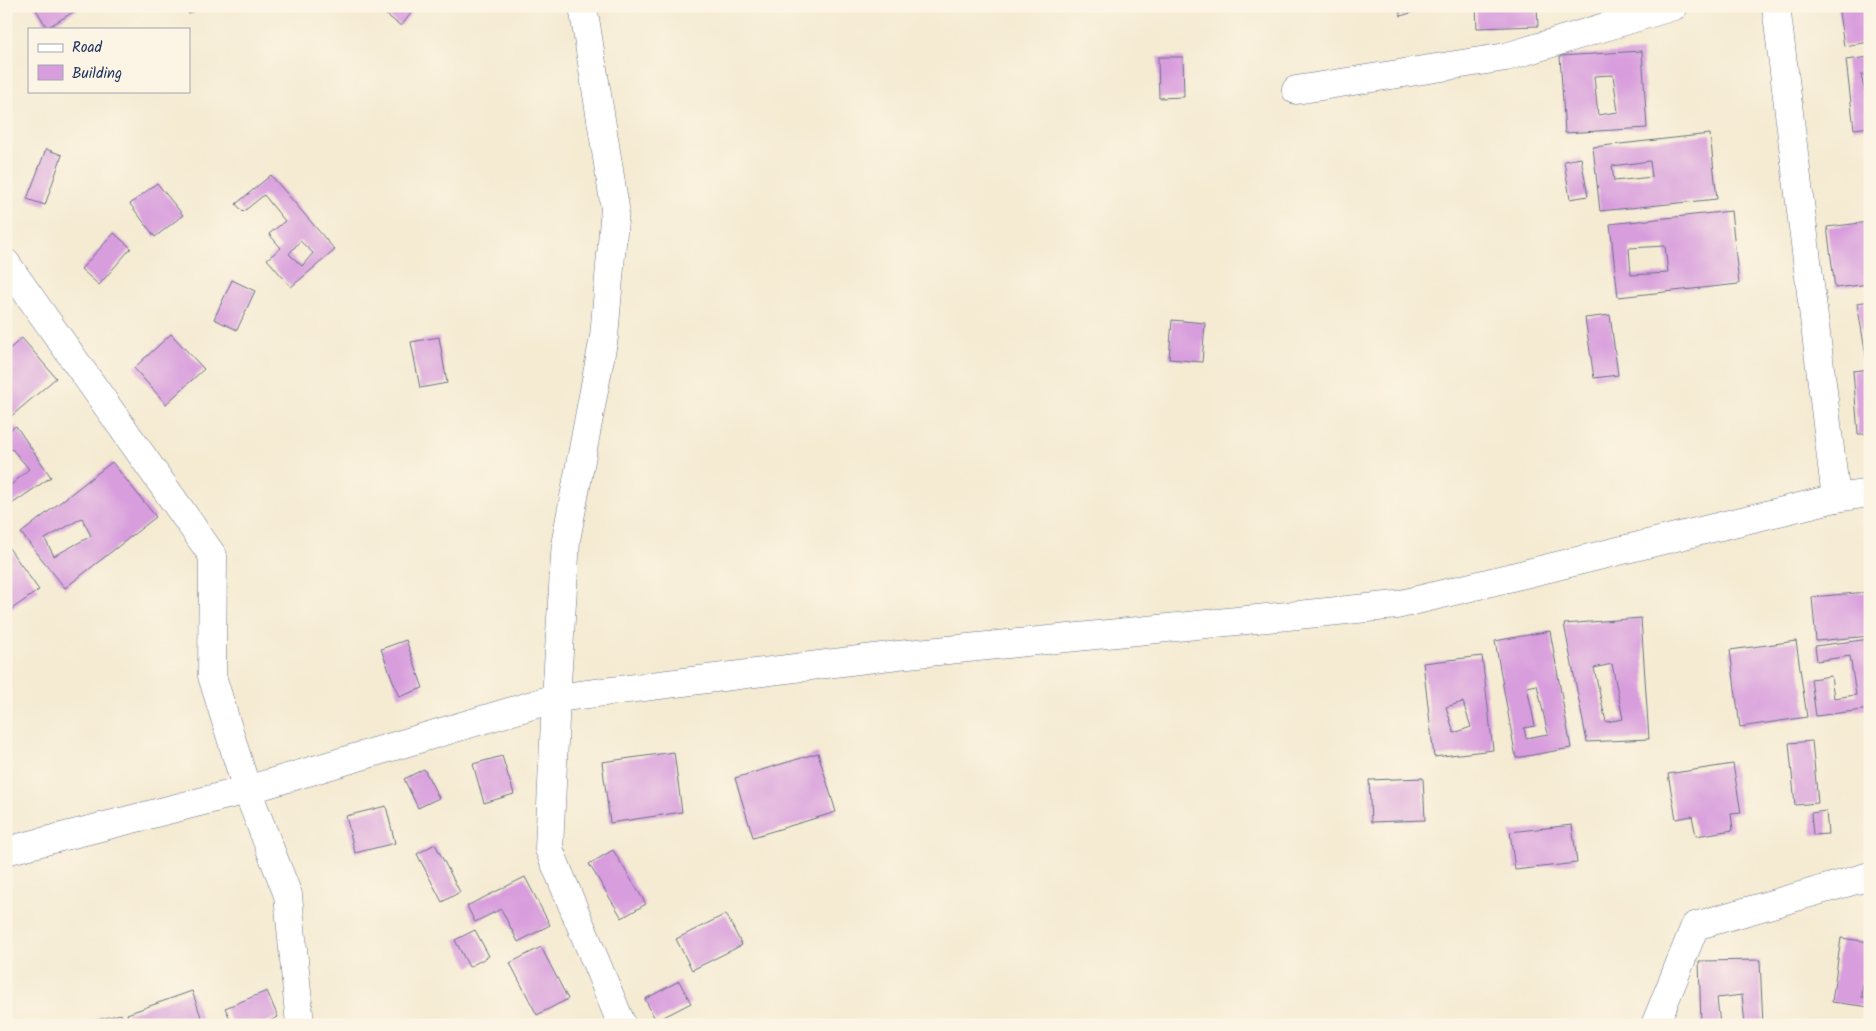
<svg xmlns="http://www.w3.org/2000/svg" width="1876" height="1031" viewBox="0 0 1876 1031" font-family="Kalam,sans-serif">
	<rect width="100%" height="100%" fill="#fcf5e5"/>
	<filter id="ink" filterUnits="userSpaceOnUse"><feTurbulence type="fractalNoise" baseFrequency=".02" numOctaves="2"/><feDisplacementMap in="SourceGraphic" scale="10" xChannelSelector="R" yChannelSelector="G"/><feConvolveMatrix kernelMatrix="1 2 1 2 8 2 1 2 1" color-interpolation-filters="sRGB"/></filter>
	<filter id="wash" filterUnits="userSpaceOnUse"><feTurbulence type="fractalNoise" baseFrequency=".0096" numOctaves="4" result="noise"/><feDisplacementMap in="SourceGraphic" scale="20" xChannelSelector="R" yChannelSelector="G"/><feGaussianBlur stdDeviation="1.12" result="paint"/><feColorMatrix in="noise" values="0 0 0 0 0 0 0 0 0 0 0 0 0 0 0 0 0 1.4 0 .05"/><feComposite in="paint" operator="in"/></filter>
	<g filter="url(#wash)">
		<rect width="100%" height="100%" fill="#f5ebd3"/>
		<g id="blocks">
			<g fill="#d89ddd" fill-rule="evenodd">
				<path d="M34,6H83L47,28Z"/>
				<path d="M184,6H203L189,14Z"/>
				<path d="M375,6H417L401,26Z"/>
				<path d="M1398,6H1422L1423,9L1401,16Z"/>
				<path d="M1476,6H1537L1538,26L1477,28Z"/>
				<path d="M1838,6H1870V42L1844,46Z"/>
				<path d="M1642,51L1647,128L1565,133L1560,56ZM1613,75L1618,112L1598,115L1594,76Z"/>
				<path d="M1158,57H1183L1184,97L1159,98Z"/>
				<path d="M1870,57V73L1861,75L1867,101L1870,100V127L1854,129L1846,60Z"/>
				<path d="M1710,134L1717,199L1600,211L1593,147ZM1650,161L1652,177L1614,181L1612,166Z"/>
				<path d="M46,149L62,155L45,205L27,199Z"/>
				<path d="M1581,158L1588,196L1570,199L1564,161Z"/>
				<path d="M271,175L335,250L291,287L267,259L281,248L269,234L285,221L264,195L243,212L236,204ZM300,241L313,253L302,266L289,254Z"/>
				<path d="M157,183L183,215L155,237L130,204Z"/>
				<path d="M1731,211L1739,284L1618,297L1610,224ZM1665,246L1668,273L1631,275L1629,248Z"/>
				<path d="M1870,222V284L1835,288L1827,227Z"/>
				<path d="M114,233L131,248L99,285L81,269Z"/>
				<path d="M232,280L255,291L237,330L214,319Z"/>
				<path d="M1870,301V361L1867,362L1857,303Z"/>
				<path d="M1610,315L1618,375L1594,378L1585,318Z"/>
				<path d="M1172,320L1205,323L1202,362L1169,359Z"/>
				<path d="M171,334L204,369L166,404L134,368Z"/>
				<path d="M439,337L447,383L420,388L411,342Z"/>
				<path d="M22,338L56,378L8,419L6,417V379L8,378L6,376V352Z"/>
				<path d="M1870,369V434H1858L1853,371Z"/>
				<path d="M16,426L51,477L6,508V482L10,486L29,469L12,449L6,453V432Z"/>
				<path d="M112,462L156,517L65,588L21,533ZM82,518L91,536L54,556L45,539Z"/>
				<path d="M6,544L39,590L6,613Z"/>
				<path d="M1867,592L1870,636L1816,641L1812,597Z"/>
				<path d="M1641,618L1649,739L1587,742L1564,624ZM1612,664L1623,719L1606,722L1594,668Z"/>
				<path d="M1550,631L1571,748L1516,758L1495,641ZM1537,685L1548,734L1526,738L1524,728L1535,726L1527,687Z"/>
				<path d="M1870,639V709L1816,716L1811,679L1831,676L1834,698L1856,695L1850,656L1817,661L1815,646Z"/>
				<path d="M406,640L423,688L399,697L381,649Z"/>
				<path d="M1796,641L1807,717L1740,727L1730,650Z"/>
				<path d="M1482,656L1493,750L1434,757L1423,663ZM1463,702L1471,727L1454,733L1446,707Z"/>
				<path d="M1812,741L1818,803L1795,805L1789,743Z"/>
				<path d="M674,752L682,812L610,823L602,762Z"/>
				<path d="M818,753L836,812L753,837L735,778Z"/>
				<path d="M502,756L514,794L484,803L473,764Z"/>
				<path d="M1733,764L1741,813L1731,814L1733,830L1696,836L1692,816L1676,819L1668,774Z"/>
				<path d="M424,769L439,798L418,808L404,779Z"/>
				<path d="M1423,778L1425,820L1371,822L1369,780Z"/>
				<path d="M386,806L395,843L355,853L346,816Z"/>
				<path d="M1826,811L1828,834L1813,835L1811,813Z"/>
				<path d="M1572,825L1577,863L1515,870L1510,832Z"/>
				<path d="M435,844L460,892L442,902L417,854Z"/>
				<path d="M613,850L646,904L622,918L589,864Z"/>
				<path d="M525,877L550,925L518,942L501,909L475,922L467,906Z"/>
				<path d="M726,914L742,945L692,970L676,939Z"/>
				<path d="M475,930L489,956L469,967L455,940Z"/>
				<path d="M1841,938L1870,942V984H1863L1862,997L1870,998V1007L1832,1002Z"/>
				<path d="M541,947L568,999L537,1015L510,963Z"/>
				<path d="M1760,960L1763,1025H1745L1742,995L1717,998L1720,1025H1701L1699,961Z"/>
				<path d="M679,981L691,1003L656,1021L645,999Z"/>
				<path d="M192,991L204,1025H130L127,1014Z"/>
				<path d="M267,991L278,1017L260,1025H233L225,1008Z"/>
				<path d="M121,1014L123,1025H80V1024Z"/>
			</g>
		</g>
	</g>
	<g filter="url(#ink)">
		<use href="#blocks" fill-opacity="0" stroke="#677187" stroke-width="1"/>
		<g fill="none" stroke-linecap="round" stroke-linejoin="round">
			<g stroke="#677187" stroke-width="29">
				<g id="street">
					<path d="M583,6L615,208L604,337L566,540L556,698L549,849L622,1025"/>
					<path d="M1776,6L1836,498"/>
					<path d="M1296,90L1506,57L1674,6"/>
					<path d="M6,263L213,556L212,676L247,790L6,851"/>
					<path d="M300,1025L288,895L247,790L556,698L898,655L1397,605L1836,498L1870,493"/>
					<path d="M1655,1025L1695,926L1870,876"/>
				</g>
			</g>
			<use href="#street" stroke="#fff" stroke-width="28"/>
		</g>
	</g>
	<rect width="1876" height="1031" fill="none" stroke="#fcf5e5" stroke-width="25"/>
	<rect x="28" y="28" width="162" height="65" fill="#fcf5e5" stroke="#a2a6af"/>
	<rect x="38" y="44" width="25" height="8" fill="#ffffff" stroke="#a2a6af"/>
	<text x="72" y="52" font-size="15" fill="#1b2f5e">Road</text>
	<rect x="38" y="65" width="25" height="15" fill="#d89ddd" stroke="#a2a6af"/>
	<text x="72" y="78" font-size="15" fill="#1b2f5e">Building</text>
</svg>
